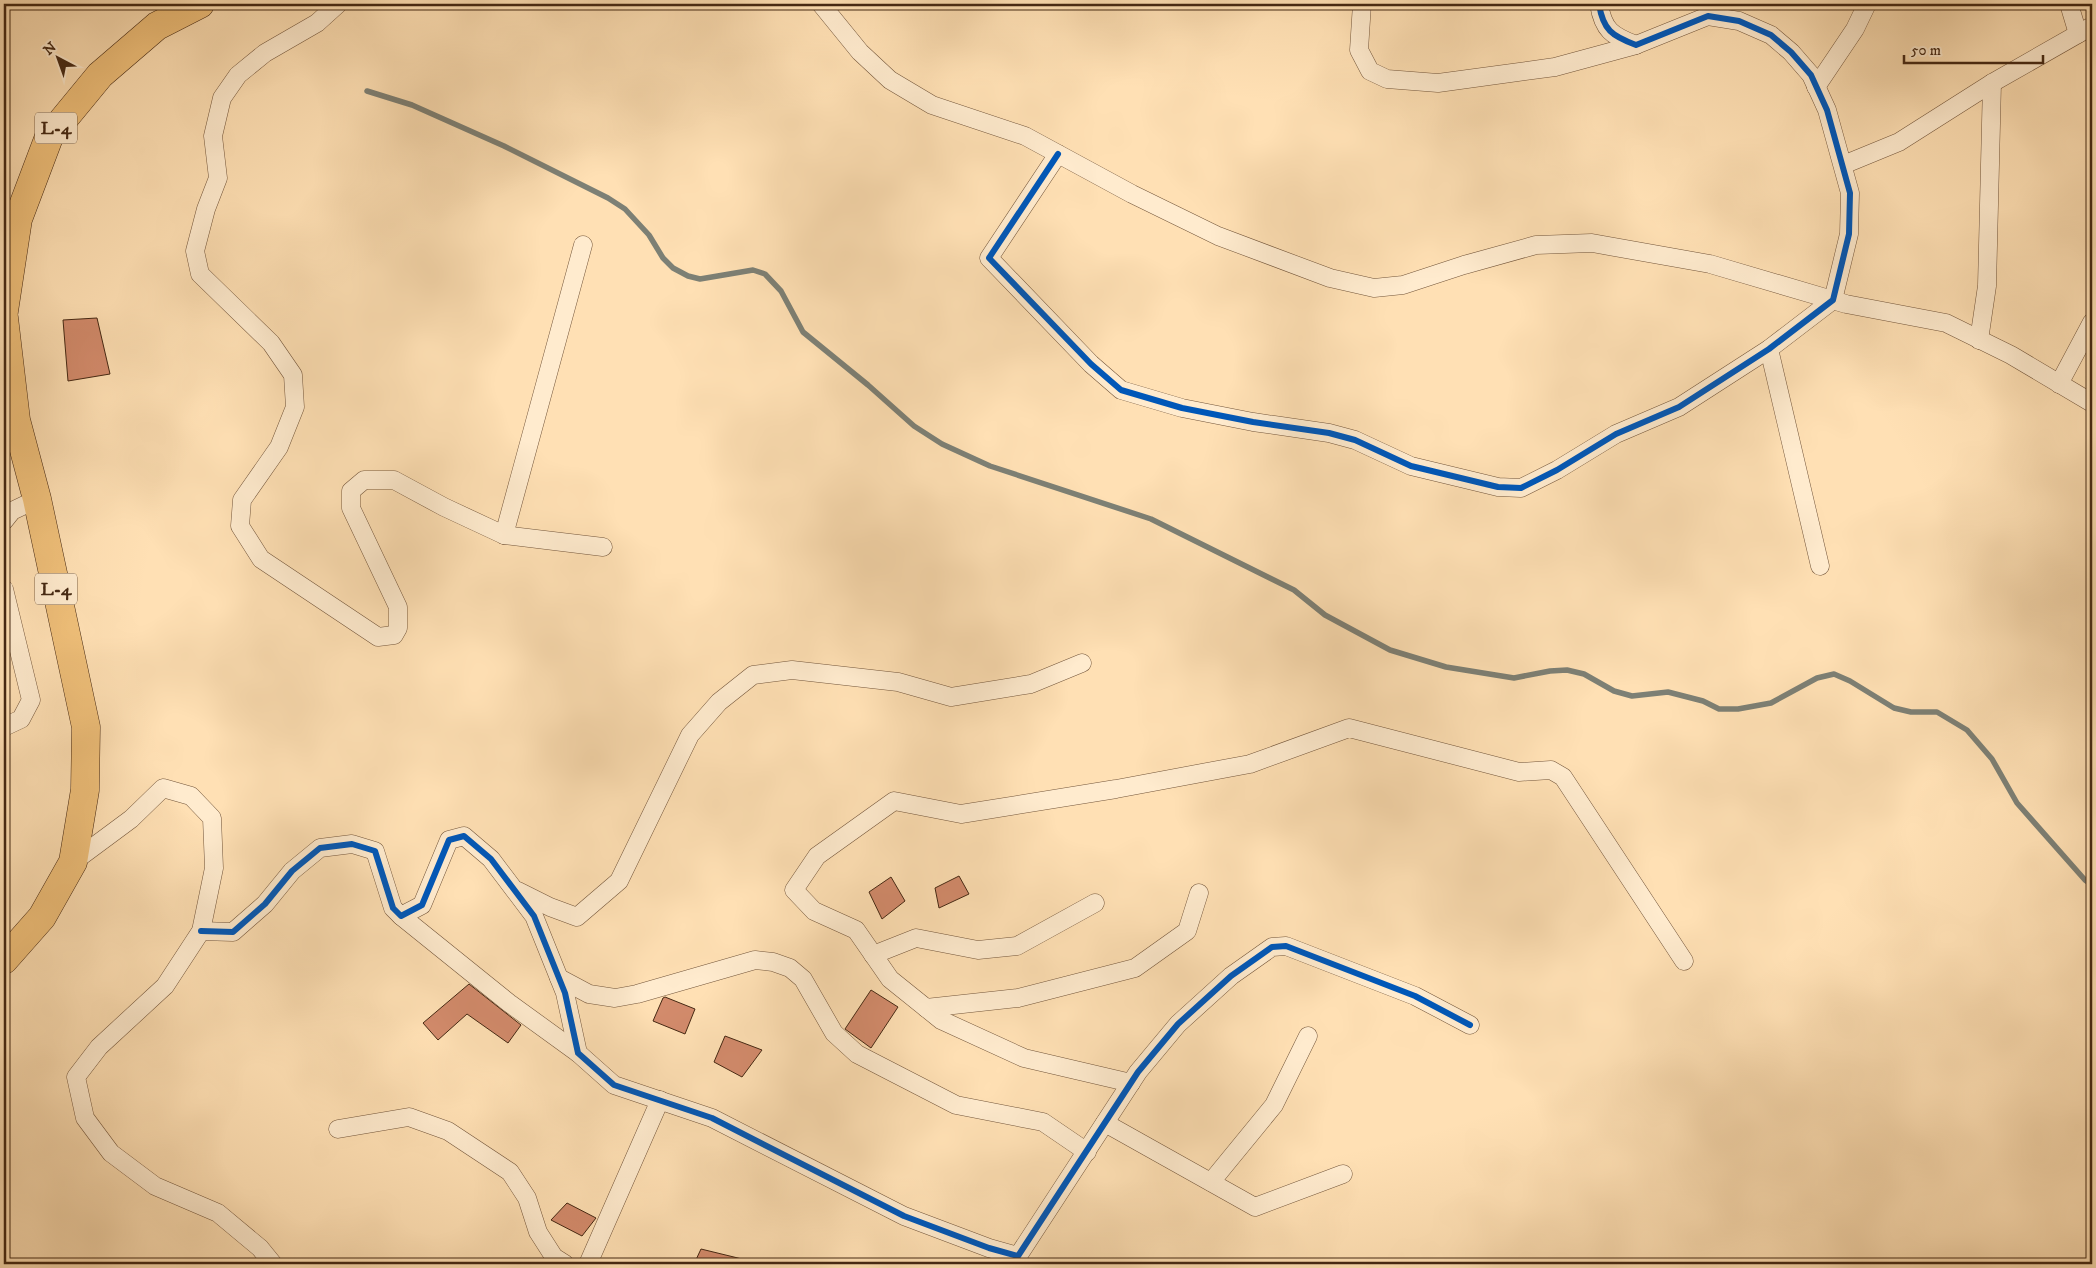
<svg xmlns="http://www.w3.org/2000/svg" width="2096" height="1268" viewBox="0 0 2096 1268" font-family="'IM FELL DW Pica',serif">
	<rect width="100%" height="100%" fill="#ffe0b4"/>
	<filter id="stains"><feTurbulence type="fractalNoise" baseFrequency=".004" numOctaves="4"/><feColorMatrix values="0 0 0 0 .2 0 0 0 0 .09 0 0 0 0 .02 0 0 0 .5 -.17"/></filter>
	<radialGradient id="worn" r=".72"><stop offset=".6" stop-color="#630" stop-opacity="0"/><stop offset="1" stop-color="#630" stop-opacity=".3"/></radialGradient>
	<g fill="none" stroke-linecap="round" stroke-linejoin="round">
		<path stroke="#7d8075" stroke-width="5.5" d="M367,91L412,105L504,146L608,198L625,209L649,235L663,258L673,268L688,276L700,279L753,270L765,274L781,291L803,332L868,385L914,426L942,444L990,466L1151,519L1294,590L1325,615L1390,650L1446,667L1514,678L1550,671L1567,670L1584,674L1614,691L1632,696L1668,692L1703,701L1719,709H1738L1771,703L1817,678L1834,674L1850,681L1894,708L1911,712H1937L1967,730L1992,759L2017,803L2085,880L2092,885"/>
	</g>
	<g fill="#d38b6c" stroke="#452813">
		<path d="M97,318L110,374L68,381L63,320Z"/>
		<path d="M959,876L969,894L939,908L935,888Z"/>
		<path d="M891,877L905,901L882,919L869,892Z"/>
		<path d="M469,984L521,1025L508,1043L467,1014L438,1040L423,1023Z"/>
		<path d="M871,990L898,1007L871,1048L845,1029Z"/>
		<path d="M665,997L695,1009L685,1034L653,1021L663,998Z"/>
		<path d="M725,1036L762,1050L742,1077L714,1062Z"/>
		<path d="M567,1203L596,1218L582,1236L551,1220Z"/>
		<path d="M701,1249L742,1259L741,1264H694Z"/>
	</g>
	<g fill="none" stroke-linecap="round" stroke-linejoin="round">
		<g stroke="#74563b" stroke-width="19">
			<g id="street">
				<path d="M338,4L317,23L265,53L238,75L222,98L213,136L218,178L206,209L195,251L200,274L271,343L293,375L295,407L279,447L242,500L240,526L261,559L378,637L394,635L398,628V607L351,508V491L364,480H394L444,507L504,535L603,547"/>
				<path d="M821,4L860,52L890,80L932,105L1025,136L1132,194L1218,236L1330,278L1374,288L1403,285L1464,265L1536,245L1592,243L1710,264L1846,304L1946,323L2011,355L2092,403"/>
				<path d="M1362,4L1359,50L1370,71L1387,79L1438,83L1555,67L1636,45"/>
				<path d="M2069,4L2078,34"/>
				<path d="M1816,87L1855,29L1867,4"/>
				<path d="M1058,154L989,258L1091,364L1121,390L1182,408L1253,422L1329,433L1355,440L1411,466L1498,487L1521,488L1557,470L1616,434L1679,407L1769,349L1833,300L1849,234L1850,193L1827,110L1811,75L1791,52L1771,35L1739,21L1708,16L1636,45C1612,36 1603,30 1599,4"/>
				<path d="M1843,165L1899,142L1992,83L2092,26"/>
				<path d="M1979,340L1987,286L1992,83"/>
				<path d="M1769,349L1820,566"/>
				<path d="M2059,384L2092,322"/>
				<path d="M4,521L12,511L37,499"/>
				<path d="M504,535L583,245"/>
				<path d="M4,589L31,700L21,719L4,727"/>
				<path d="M73,862L131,819L163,788L191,796L212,818L214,868L201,931L165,986L99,1047L76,1077L85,1118L111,1153L155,1186L218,1213L260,1248L273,1264"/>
				<path d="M518,891L550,907L577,917L619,881L690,735L719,702L753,675L792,670L898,682L951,697L1031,684L1082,663"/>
				<path d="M401,916L509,1003L578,1053"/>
				<path d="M201,931L233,932L265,904L292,871L320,848L352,844L375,851L393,908L401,916L422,905L449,840L464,836L491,859L534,916L565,993L578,1053L614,1085L712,1118L904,1216L989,1248L1018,1256L1138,1072L1178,1024L1231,976L1272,947L1286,946L1415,996L1470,1025"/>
				<path d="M873,955L916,938L978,950L1017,946L1095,903"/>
				<path d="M559,978L589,994L615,998L637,994L755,960L773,962L790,968L803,979L834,1033L857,1054L956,1105L1043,1122L1087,1152"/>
				<path d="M926,1008L1018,998L1135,968L1187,931L1199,893"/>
				<path d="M1131,1083L1024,1058L941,1020L890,979L856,930L814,911L794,890L817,856L894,801L961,814L1116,789L1250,764L1349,728L1519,772L1551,770L1563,777L1684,961"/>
				<path d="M1105,1123L1255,1207L1343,1174"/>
				<path d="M338,1129L409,1117L448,1131L510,1172L527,1198L538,1232L554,1257L565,1264"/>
				<path d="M1211,1182L1274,1105L1308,1036"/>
				<path d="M588,1264L660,1100"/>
			</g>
		</g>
		<g stroke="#452813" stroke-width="29">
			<g id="primary">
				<path d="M4,311L18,219L49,137L100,75L157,26L200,4"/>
				<path d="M4,318L16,420L37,499L86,727L85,790L73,862L42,917L4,960"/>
			</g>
		</g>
		<use href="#street" stroke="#ffebce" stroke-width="18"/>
		<use href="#primary" stroke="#f0c07a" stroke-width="28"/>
		<g stroke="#ffebce" stroke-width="9">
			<g id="cycleway">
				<path d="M1058,154L989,258L1091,364L1121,390L1182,408L1253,422L1329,433L1355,440L1411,466L1498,487L1521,488L1557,470L1616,434L1679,407L1769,349L1833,300L1849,234L1850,193L1827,110L1811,75L1791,52L1771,35L1739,21L1708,16L1636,45C1612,36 1603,30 1599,4"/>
				<path d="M201,931L233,932L265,904L292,871L320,848L352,844L375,851L393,908L401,916L422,905L449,840L464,836L491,859L534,916L565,993L578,1053L614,1085L712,1118L904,1216L989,1248L1018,1256L1138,1072L1178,1024L1231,976L1272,947L1286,946L1415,996L1470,1025"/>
			</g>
		</g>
		<use href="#cycleway" stroke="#0057b8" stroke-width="6"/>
	</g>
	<g text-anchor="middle" stroke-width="4.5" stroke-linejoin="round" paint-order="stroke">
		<g fill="#ffebce" stroke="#7d624b" stroke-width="1">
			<rect x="35" y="112.5" width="42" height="31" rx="4"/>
			<rect x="35" y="573.5" width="42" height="31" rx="4"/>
		</g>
		<g font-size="18" font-weight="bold" fill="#452813">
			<text x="56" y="134">L-4</text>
			<text x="56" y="595">L-4</text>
		</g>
	</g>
	<rect width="2096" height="1268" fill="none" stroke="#ffe0b4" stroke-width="20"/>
	<rect x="5" y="5" width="2086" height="1258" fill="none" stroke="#452813" stroke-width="2.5"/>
	<rect x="10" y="10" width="2076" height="1248" fill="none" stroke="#452813"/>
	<g transform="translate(58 58) rotate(319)" stroke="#ffebce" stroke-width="4" paint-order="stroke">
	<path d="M0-4L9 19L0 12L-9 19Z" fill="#452813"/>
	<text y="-8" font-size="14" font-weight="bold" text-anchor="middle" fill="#452813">N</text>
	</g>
	<path d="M1904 55v8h139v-8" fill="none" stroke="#452813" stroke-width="2.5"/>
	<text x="1911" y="55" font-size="15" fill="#452813" stroke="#ffebce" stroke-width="4" paint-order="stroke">50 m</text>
	<rect width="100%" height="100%" filter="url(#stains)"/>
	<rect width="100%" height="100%" fill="url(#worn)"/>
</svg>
